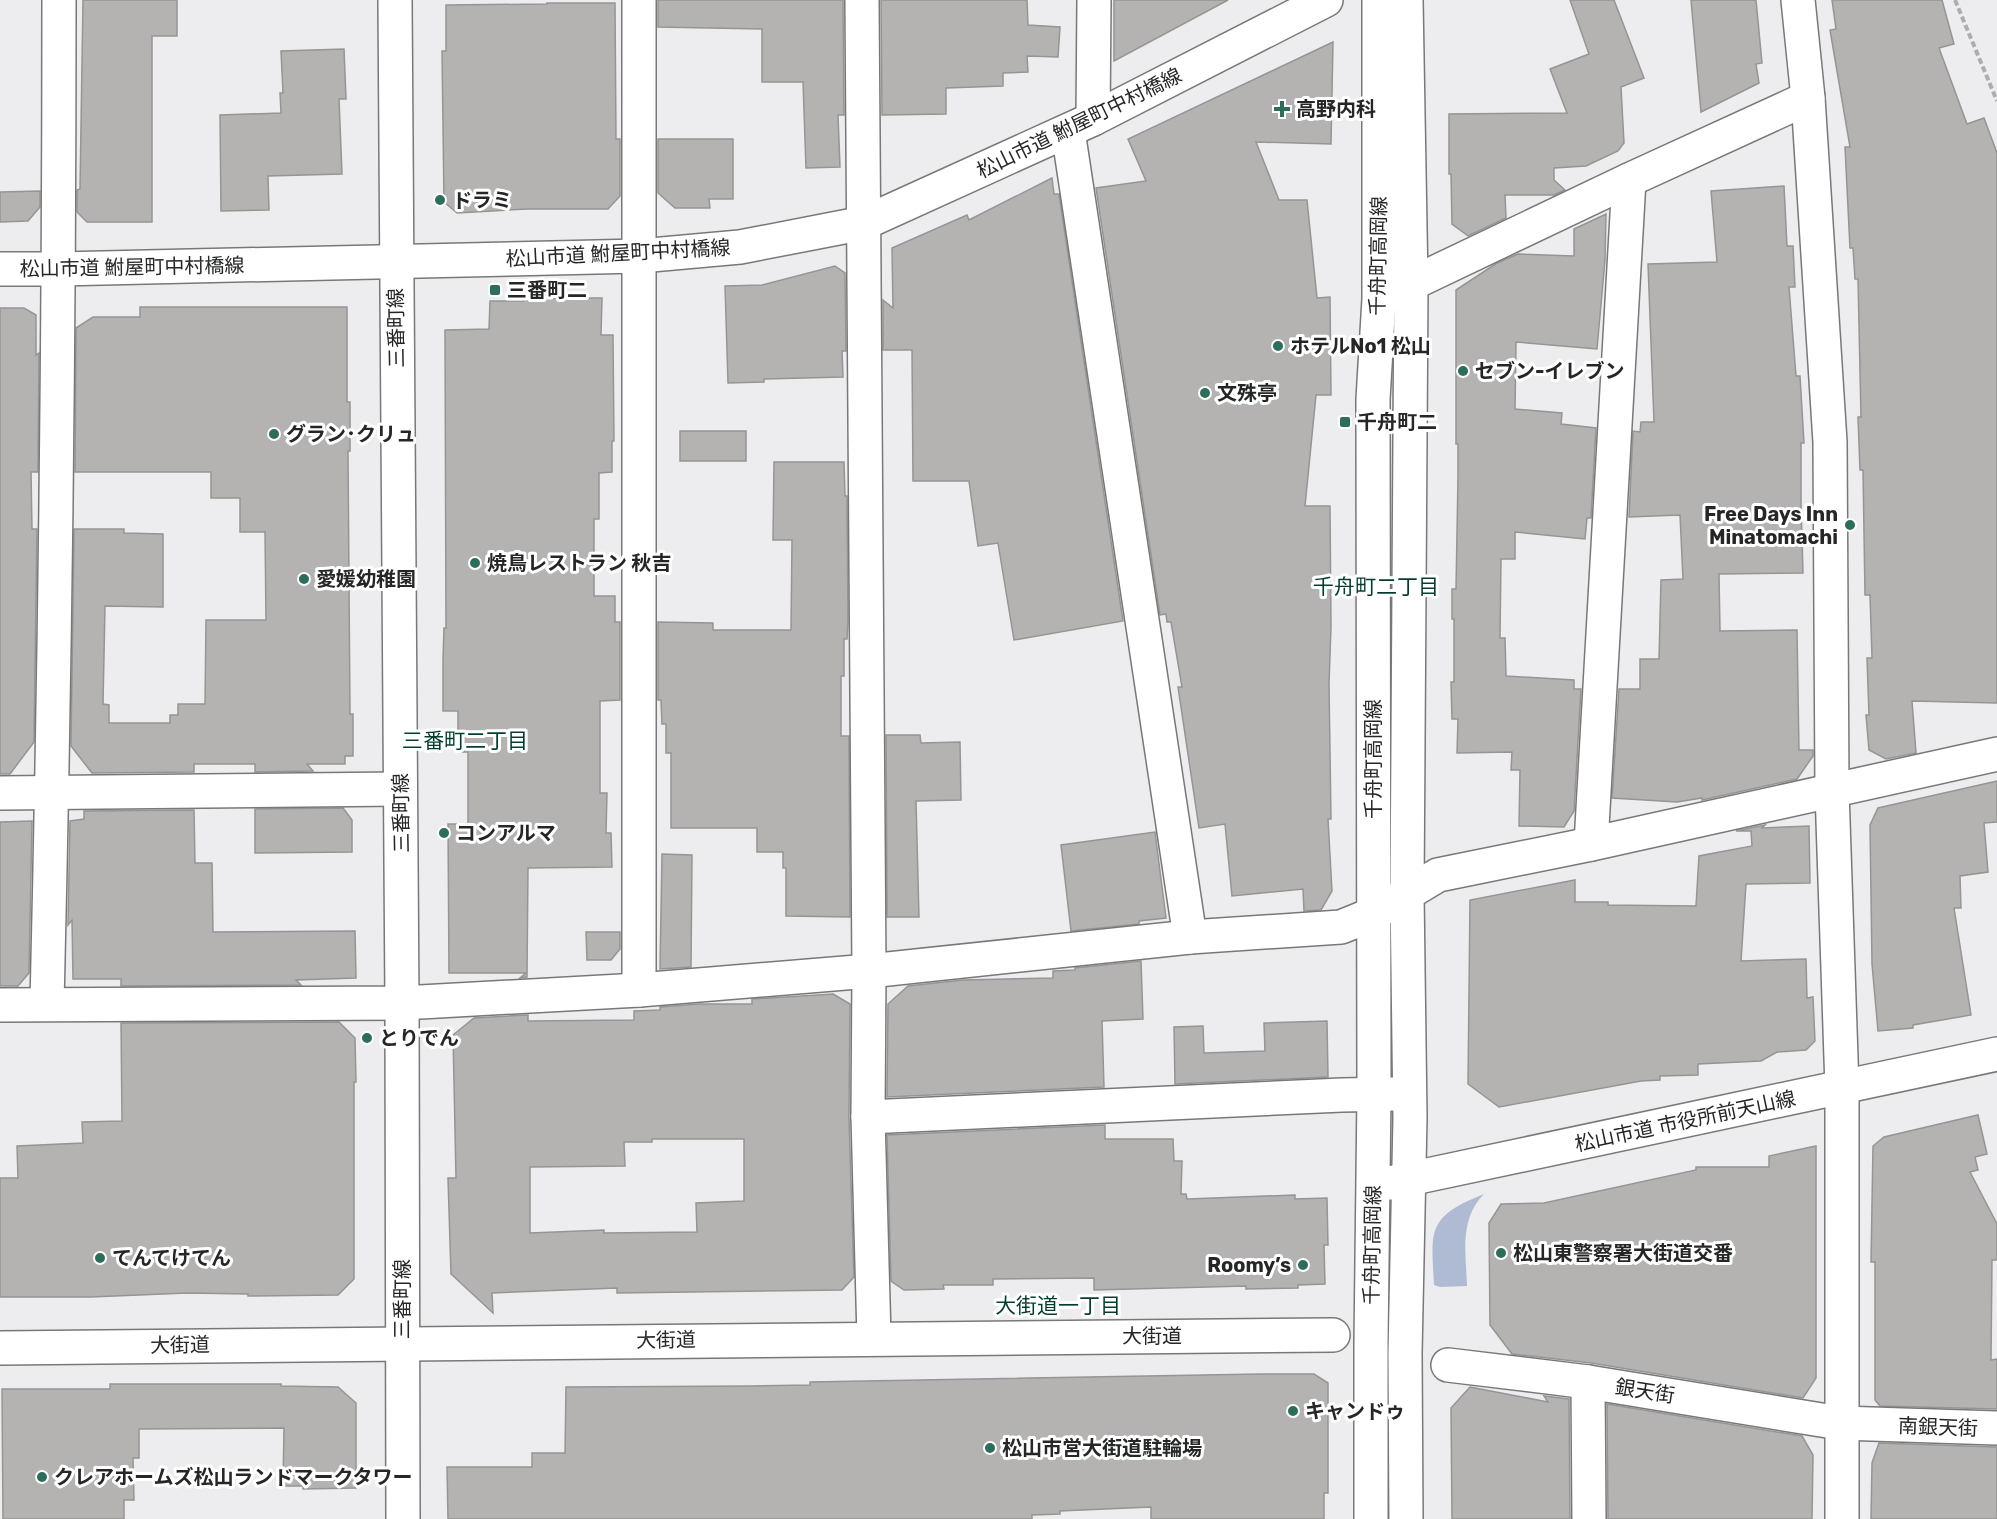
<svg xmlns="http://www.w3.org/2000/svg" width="1997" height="1519" viewBox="0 0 1997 1519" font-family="Rubik,'Noto Sans JP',sans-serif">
	<rect width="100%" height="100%" fill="#ededef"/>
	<path fill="#afbad3" d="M1484,1194C1459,1219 1466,1254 1467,1286L1440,1287L1434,1285C1431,1229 1427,1217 1484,1194Z"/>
	<g fill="#b4b3b2" stroke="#969594" stroke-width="1.5" fill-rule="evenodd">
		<path d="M83,0H177V36H152V222H87L77,212V190L80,189Z"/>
		<path d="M658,0H843L844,115H838L840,167L806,168L803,82H762V29L658,27Z"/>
		<path d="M881,0H1027L1028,25L1060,27L1058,57L1027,56L1028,72L1003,73V86L946,88V114L882,115Z"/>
		<path d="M1114,0H1228L1114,61Z"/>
		<path d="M1570,0H1614L1644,78L1621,87L1624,143L1618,151L1586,166L1554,168V180L1565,190L1554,195H1505L1506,218L1468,236L1452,224L1451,174H1449V114L1567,113L1550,69L1589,54Z"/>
		<path d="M1691,0H1756L1762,63L1756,64L1759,83L1701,112Z"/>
		<path d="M1832,0H1942L1954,44L1939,48L1967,124L1984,118L1997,153V703L1912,701L1916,753L1886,759L1869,750L1866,715H1869L1867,658H1872L1870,595H1865L1863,470H1860L1858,417H1861L1858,279H1855L1853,248H1850L1845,147H1850L1830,30L1836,29Z"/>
		<path d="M547,3H615L616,139H620V196L608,209H527L457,213L444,202L442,51H446V5L547,4Z"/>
		<path d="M1333,42L1331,144L1256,142L1279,200H1307L1317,298L1330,297L1331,395H1316L1305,506H1330L1331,627L1329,684L1331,819H1328L1332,891L1321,910L1304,911L1303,889L1232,896L1225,824L1199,828L1178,687H1182L1171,622H1167L1166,614L1160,615L1096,188L1146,181L1128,139Z"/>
		<path d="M344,49L346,99H339L342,174L268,176L269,210L221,211L220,115L281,113L280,93H283L281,51Z"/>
		<path d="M658,139H733V199H709L710,208H675L658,193Z"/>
		<path d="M1052,178L1054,194H1059L1123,621L1014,640L998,543L978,546L969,481H913L912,350H883V300L893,308L892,248L967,215L969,220Z"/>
		<path d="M1784,186L1787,246H1793L1795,287H1789L1796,376H1800L1804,443H1801V505L1803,573L1719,574L1720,631L1797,630L1799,750H1813V756L1797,779L1702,800V798L1677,802L1612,798L1619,689H1640V659H1659L1661,580L1683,579L1680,515L1629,517L1633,431L1640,432L1641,422H1654L1648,264L1717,262L1711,191Z"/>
		<path d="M40,191V207L28,221L0,222V192Z"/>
		<path d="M1606,214L1605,260L1597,349L1516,342L1515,409L1562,413L1561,424L1596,428L1591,518H1587L1585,539L1515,532V559H1501L1500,638H1505L1506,676L1574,680V689H1581L1574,811L1564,827L1519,826L1520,770H1511L1512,752L1457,753L1458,719H1452L1451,682H1454V619H1452V589H1456L1458,477V444H1456V290L1497,263L1518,254L1574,256V229Z"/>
		<path d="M835,266L845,273L846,351H842L843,377L764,379V382L728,383L725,286L762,285Z"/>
		<path d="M524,298H602L601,335H613L614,441H612V472L599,473V519H594V596H615V622H620V700L600,701V793H607L606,833H611L612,867L528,868L527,977L520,978L526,973H449L448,824H468V752H458V711H443V660L444,628H446L445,330L489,329L490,301H524Z"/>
		<path d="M140,307H347V402H350V451H348L350,714H353V756H345V764H307L313,771L255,772V764H194V772L92,773L71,746L74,529H124V533L163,534V607L105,606L103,704L109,705V723H170V715H178V704H205L206,620H266L265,532H240V498H211V472H75L76,328L93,317H140Z"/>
		<path d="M0,308H24L36,315V355L39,353L38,472H31L32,529H37L34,742L10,774H0Z"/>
		<rect x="680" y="431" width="66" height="30"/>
		<path d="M774,462H844L845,496H847L848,620L847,639H844V676H841V736H849L850,917L786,916V868H783V852H757V828H671V753H666V724H662L661,700H658V622L713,623V630H791L792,540H773Z"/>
		<path d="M886,735H920L921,743L960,742L961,800L916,801L919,917H887Z"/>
		<path d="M1997,781V822L1984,823L1988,872L1960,876L1961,908H1954L1971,1015L1913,1025V1028L1878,1031L1872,964L1870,825L1878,808Z"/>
		<path d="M343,808L352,820V852L255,853V809Z"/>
		<path d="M194,810L195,863H212L213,932L355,931L356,978L296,980L301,985L121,986V979H73L72,920L68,925L70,821L84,819V811Z"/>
		<path d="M32,821L29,973L18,986H0V822Z"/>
		<path d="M1765,825L1762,828L1809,826L1810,883L1746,884L1741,961L1806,959L1807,998L1813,997L1815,1041L1806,1050L1777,1052L1761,1061L1698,1064V1075L1660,1076V1080L1641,1081L1499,1107L1468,1084L1470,900L1575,880V902H1608V905L1696,906L1699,856L1752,846L1751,831H1736Z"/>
		<path d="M1155,832L1166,918L1139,921V924L1071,931L1061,845Z"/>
		<path d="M662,854L692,855L691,967L660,969Z"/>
		<path d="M586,932H620V949L611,960H587Z"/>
		<path d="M1141,961L1143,1019L1102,1021L1104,1087L887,1097L888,1004L908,986L963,980L1053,978V971L1075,970V968Z"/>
		<path d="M833,994L850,1004L849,1118L854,1277L842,1290L617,1293V1288L492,1293L493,1313L451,1274L448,1178H456L453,1035L474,1018L528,1015V1021L634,1020V1011L660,1010V1007L699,1004H752V999ZM652,1139H744V1201L696,1203L697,1232L604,1233V1230L530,1233V1167L625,1166L624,1142H652Z"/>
		<path d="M1327,1021L1328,1077L1175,1084L1174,1027L1203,1026L1204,1053L1265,1051L1264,1023Z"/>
		<path d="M339,1022L355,1038L356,1082H354V1279L338,1295L248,1296V1294L187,1293L91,1297H0V1178H18L17,1146L83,1143L82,1122L122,1121L121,1023Z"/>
		<path d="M1978,1115L1987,1154L1975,1157L1978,1170L1970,1172L1997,1224V1260H1992L1991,1360L1997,1359V1409L1880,1406L1875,1400V1262H1871L1873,1146L1884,1137Z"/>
		<path d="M1105,1125V1139H1173L1174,1161H1182L1181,1194H1186L1187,1199L1295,1195V1199L1327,1198L1328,1245H1324L1325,1284L1298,1285V1288L1246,1289V1286L1094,1290V1278L993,1279V1285H943L944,1289L904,1290L891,1281L887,1135Z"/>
		<path d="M1816,1146V1378L1803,1398L1591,1363L1512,1354L1490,1325L1489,1223L1501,1204L1544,1203L1696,1170V1167H1769V1156Z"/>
		<path d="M1261,1374H1314L1328,1383V1493H1324V1519H1151V1507L1060,1511V1514L1032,1515V1519H448L447,1467H532V1453H565L566,1387L753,1386L810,1385V1382Z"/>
		<path d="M110,1384H281V1386L338,1387L356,1403V1488L303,1489V1486H283L284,1428L139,1429V1458H133L134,1500H124V1519H3L2,1389H110Z"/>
		<path d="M1470,1387L1548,1402L1544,1396L1569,1399L1570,1519H1452L1451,1408Z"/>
		<path d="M1607,1404L1802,1436L1813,1455L1812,1519H1608Z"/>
		<path d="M1879,1443L1997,1447V1519H1871L1872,1463Z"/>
	</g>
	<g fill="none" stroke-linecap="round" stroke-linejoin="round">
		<g stroke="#787879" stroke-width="36">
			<g id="minor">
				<path d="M395,0L402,1003L403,1519"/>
				<path d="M639,0V990"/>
				<path d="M862,0L869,971L868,1117L874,1338"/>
				<path d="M1406,0L1411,284L1407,893L1410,1118L1405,1353L1406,1519"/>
				<path d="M1798,0L1808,98L1830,442L1832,791L1842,1088V1519"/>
				<path d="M1093,119L1094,0"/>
				<path d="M1068,131L1190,937"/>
				<path d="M0,269H59L640,256L740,247L864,223L1093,119L1326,0"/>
				<path d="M1394,292L1629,180L1808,98"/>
				<path d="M0,793L400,789"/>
				<path d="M1591,844L1629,180"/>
				<path d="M47,1004C55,669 59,335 59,0"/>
				<path d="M0,1005L402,1003L639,990L869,971L1190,937L1341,927L1373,914L1438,875L1591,844L1997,754"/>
				<path d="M868,1117L1342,1095L1396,1094"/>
				<path d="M1390,1183L1997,1054"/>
				<path d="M0,1348L1333,1335"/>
				<path d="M1448,1365L1588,1382L1840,1423L1997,1428"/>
				<path d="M1588,1382L1589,1519"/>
				<path d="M1371,1519V1344L1374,1094L1373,399L1379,299V0"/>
			</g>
		</g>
		<path stroke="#adadae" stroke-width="4" stroke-dasharray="6 3" stroke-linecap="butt" d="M1955,0L1997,101"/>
		<use href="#minor" stroke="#fff" stroke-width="33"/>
	</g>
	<g fill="#2c6d5b" stroke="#fff" stroke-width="2">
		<path d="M1279 100h6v6h6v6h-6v6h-6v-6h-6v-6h6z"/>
		<circle cx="440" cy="200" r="6"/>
		<rect x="489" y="284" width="12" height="12" rx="3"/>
		<circle cx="1278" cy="346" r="6"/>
		<circle cx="1463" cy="371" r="6"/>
		<circle cx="1205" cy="393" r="6"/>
		<rect x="1339" y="416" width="12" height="12" rx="3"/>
		<circle cx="274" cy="434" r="6"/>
		<circle cx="1850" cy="525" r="6"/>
		<circle cx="475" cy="563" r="6"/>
		<circle cx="304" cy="579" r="6"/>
		<circle cx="444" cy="833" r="6"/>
		<circle cx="367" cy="1038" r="6"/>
		<circle cx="1501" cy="1253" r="6"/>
		<circle cx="100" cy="1258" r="6"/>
		<circle cx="1303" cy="1265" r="6"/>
		<circle cx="1293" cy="1411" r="6"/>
		<circle cx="990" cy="1448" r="6"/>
		<circle cx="42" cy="1477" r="6"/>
	</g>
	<g text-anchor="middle" stroke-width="6" stroke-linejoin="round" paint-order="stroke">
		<g font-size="20" font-weight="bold" fill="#252626" stroke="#fff" text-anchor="start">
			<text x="1296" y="116">高野内科</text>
			<text x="452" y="207">ドラミ</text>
			<text x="507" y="297">三番町二</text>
			<text x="1290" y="353">ホテルNo1 松山</text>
			<text x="1475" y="378">セブン-イレブン</text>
			<text x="1217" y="400">文殊亭</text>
			<text x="1357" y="429">千舟町二</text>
			<text x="286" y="441">グラン･クリュ</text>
			<text x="1838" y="521" text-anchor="end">Free Days Inn<tspan x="1838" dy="23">Minatomachi</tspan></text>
			<text x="487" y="570">焼鳥レストラン 秋吉</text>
			<text x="316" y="586">愛媛幼稚園</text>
			<text x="456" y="840">コンアルマ</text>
			<text x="379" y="1045">とりでん</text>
			<text x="1513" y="1260">松山東警察署大街道交番</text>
			<text x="112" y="1265">てんてけてん</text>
			<text x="1291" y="1272" text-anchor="end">Roomy’s</text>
			<text x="1305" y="1418">キャンドゥ</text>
			<text x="1002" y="1455">松山市営大街道駐輪場</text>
			<text x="54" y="1484">クレアホームズ松山ランドマークタワー</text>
		</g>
		<g font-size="20" fill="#252626" stroke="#fff">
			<text transform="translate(1079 123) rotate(-26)" y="7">松山市道 鮒屋町中村橋線</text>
			<text transform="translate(618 253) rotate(-3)" y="7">松山市道 鮒屋町中村橋線</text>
			<text transform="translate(1378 256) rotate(-89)" y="7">千舟町高岡線</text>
			<text transform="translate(132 267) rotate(-1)" y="7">松山市道 鮒屋町中村橋線</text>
			<text transform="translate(396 328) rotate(-91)" y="7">三番町線</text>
			<text transform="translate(1373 759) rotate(-90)" y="7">千舟町高岡線</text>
			<text transform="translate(401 813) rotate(-91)" y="7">三番町線</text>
			<text transform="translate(1685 1121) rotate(-12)" y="7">松山市道 市役所前天山線</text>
			<text transform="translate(1372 1245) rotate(-89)" y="7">千舟町高岡線</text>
			<text transform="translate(402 1299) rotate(-90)" y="7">三番町線</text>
			<text x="1152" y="1343">大街道</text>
			<text transform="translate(666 1340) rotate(-1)" y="7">大街道</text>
			<text transform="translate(180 1345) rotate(-1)" y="7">大街道</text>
			<text transform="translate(1645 1391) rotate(9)" y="7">銀天街</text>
			<text transform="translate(1938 1427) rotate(2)" y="7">南銀天街</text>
		</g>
		<g font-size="21" fill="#033d30" stroke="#fff">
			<text x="1376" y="594">千舟町二丁目</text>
			<text x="465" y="748">三番町二丁目</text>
			<text x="1058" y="1313">大街道一丁目</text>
		</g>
	</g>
</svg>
